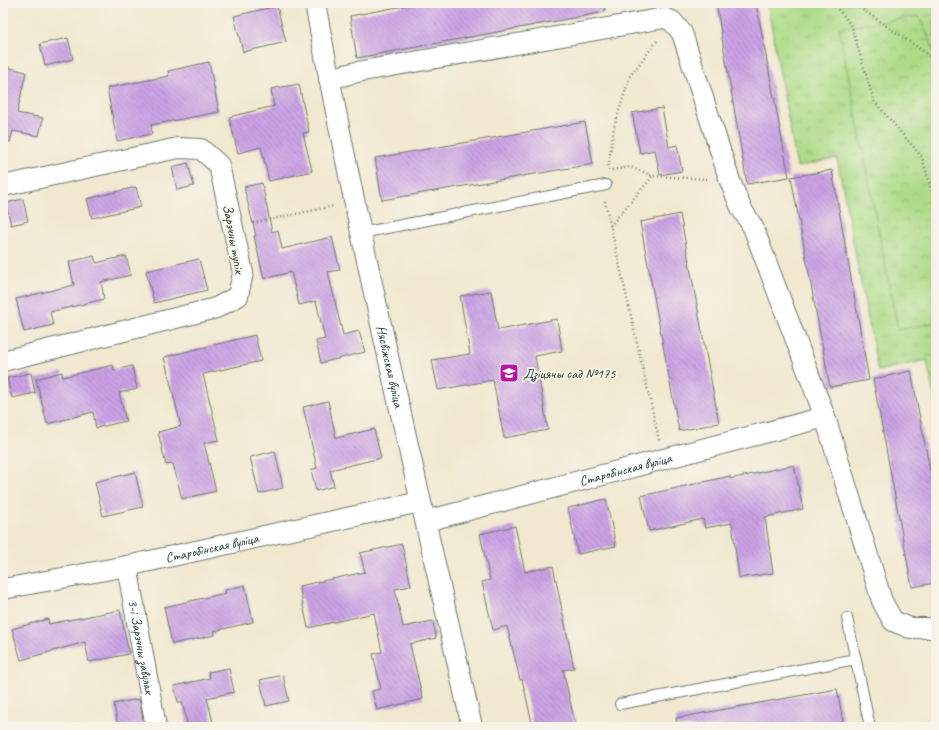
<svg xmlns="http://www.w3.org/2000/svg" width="939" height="730" viewBox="0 0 939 730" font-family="Caveat,sans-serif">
	<defs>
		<pattern id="grass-tufts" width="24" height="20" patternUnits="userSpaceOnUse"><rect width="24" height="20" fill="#addb88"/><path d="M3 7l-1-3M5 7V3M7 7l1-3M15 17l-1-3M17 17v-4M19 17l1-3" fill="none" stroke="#94bd76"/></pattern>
		<pattern id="park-crowns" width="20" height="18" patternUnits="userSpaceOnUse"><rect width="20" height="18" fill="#addb88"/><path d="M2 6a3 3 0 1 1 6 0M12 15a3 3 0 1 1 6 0" fill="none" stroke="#94bd76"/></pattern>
		<pattern id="building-back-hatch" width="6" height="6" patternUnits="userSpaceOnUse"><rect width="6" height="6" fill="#cba2e5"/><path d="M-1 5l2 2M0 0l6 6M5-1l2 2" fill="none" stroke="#a485ba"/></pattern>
	</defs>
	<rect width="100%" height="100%" fill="#f7f3e8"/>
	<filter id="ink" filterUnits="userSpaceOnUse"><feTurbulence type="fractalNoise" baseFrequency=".025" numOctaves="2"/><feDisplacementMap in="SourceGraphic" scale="8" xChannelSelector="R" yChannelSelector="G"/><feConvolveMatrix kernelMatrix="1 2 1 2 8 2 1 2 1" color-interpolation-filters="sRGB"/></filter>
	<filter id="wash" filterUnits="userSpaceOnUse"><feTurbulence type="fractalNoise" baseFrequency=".012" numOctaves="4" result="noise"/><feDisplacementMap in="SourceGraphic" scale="16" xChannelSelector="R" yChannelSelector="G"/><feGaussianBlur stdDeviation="0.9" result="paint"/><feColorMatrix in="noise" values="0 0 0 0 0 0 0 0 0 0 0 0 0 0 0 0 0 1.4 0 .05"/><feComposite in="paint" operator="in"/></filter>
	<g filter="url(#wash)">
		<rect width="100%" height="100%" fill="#f2e8d0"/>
		<path fill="url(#grass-tufts)" stroke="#668c5e" d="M767,3H935L936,409L927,360L878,371L837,158L797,167Z"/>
		<path fill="url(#park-crowns)" stroke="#668c5e" d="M919,16L936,55V322L898,330L839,28Z"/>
		<g id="blocks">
			<g fill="url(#building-back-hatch)">
				<path d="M420,3H604L605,12L357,58L350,16Z"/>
				<path d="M716,3H756L789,177L747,184Z"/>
				<path d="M277,6L286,42L243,52L234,16Z"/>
				<path d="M68,38L73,59L45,66L40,44Z"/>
				<path d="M209,62L219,112L151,125L152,134L117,141L107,88L169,76L168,71Z"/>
				<path d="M3,66L26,72L17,113L43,118L39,136L13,131L10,142L3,141Z"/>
				<path d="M299,84L309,132L303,133L312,171L269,181L261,147L238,153L229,117L274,106L271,89Z"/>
				<path d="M662,108L669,147L677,145L682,171L660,175L655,150L640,153L632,113Z"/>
				<path d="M585,122L593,164L382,200L375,158Z"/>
				<path d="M188,163L194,186L177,190L172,167Z"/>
				<path d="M832,170L869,380L830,387L791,177Z"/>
				<path d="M262,183L272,232L278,230L282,249L332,237L340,270L328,272L343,335L359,331L365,352L321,363L316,341L325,339L316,301L299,305L291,272L264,279L254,236H256L244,187Z"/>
				<path d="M136,187L141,207L92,218L87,199Z"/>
				<path d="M23,199L28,221L11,225L6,203Z"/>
				<path d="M680,214L719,423L679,431L640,222Z"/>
				<path d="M94,256L96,263L126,256L131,275L101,282L104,299L50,312L53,325L24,332L16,299L74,285L69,262Z"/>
				<path d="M199,259L207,290L154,303L146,271Z"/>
				<path d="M491,291L498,330L557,319L562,351L535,356L548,430L504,438L493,380L438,390L432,360L470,354L460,296Z"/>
				<path d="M255,335L261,361L203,374L219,440L204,443L216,491L182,499L173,464L166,465L158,432L181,426L164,357Z"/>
				<path d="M113,365L114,370L132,366L137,389L119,393L126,421L96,428L93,412L47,424L36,379L62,372L63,377Z"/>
				<path d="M911,371L936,502V583L912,587L873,379Z"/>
				<path d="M31,373L35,393L12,398L7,378Z"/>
				<path d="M328,401L336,438L374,429L381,458L330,470L334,486L316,491L311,470L317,468L303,407Z"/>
				<path d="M275,451L283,488L259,494L250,457Z"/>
				<path d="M794,465L803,509L765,517L773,573L739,578L732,523L705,528L703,519L649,531L641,496L730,476V479Z"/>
				<path d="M135,472L143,507L103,516L95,482Z"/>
				<path d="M606,499L616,546L578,554L568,508Z"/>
				<path d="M515,526L525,572L553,566L574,668L563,670L576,727H533L522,679L520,680L507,626L493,630L482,582L490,580L480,534Z"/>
				<path d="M402,544L411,586L395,589L403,627L433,621L436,638L410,644L423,699L377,710L372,691L381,689L373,654L382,652L374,613L308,628L299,586L365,572L360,553Z"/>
				<path d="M245,585L253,622L214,631L215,635L172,644L164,607L226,593L225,590Z"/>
				<path d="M120,610L129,654L89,662L85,642L21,660L12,629L48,619L49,624Z"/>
				<path d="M229,668L234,692L207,698L214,727H188L182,702H178L174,686L210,678L208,672Z"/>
				<path d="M283,675L289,701L266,706L260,680Z"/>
				<path d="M837,689L844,727H677L676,718Z"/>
				<path d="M139,699L144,724L118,727L114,704Z"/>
			</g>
		</g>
	</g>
	<g filter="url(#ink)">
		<use href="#blocks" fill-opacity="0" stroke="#69796b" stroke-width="1"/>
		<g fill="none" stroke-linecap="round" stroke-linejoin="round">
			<g stroke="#69796b" stroke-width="12">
				<g id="lane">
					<path d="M361,233L606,185"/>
					<path d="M847,618L870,727"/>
					<path d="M620,704L856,659"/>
				</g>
			</g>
			<g stroke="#69796b" stroke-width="22">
				<g id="street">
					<path id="s1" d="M315,3C360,246 418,486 472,727"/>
					<path d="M329,79L357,72L664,18L672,21L682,33L730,181L741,208L753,227L825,417L882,601L893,621L910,628H936"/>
					<path d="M3,186L178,148L201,149L219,165L243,273L238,296L216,308L3,361"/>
					<path id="s2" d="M426,521L825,417"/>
					<path id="s3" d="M127,566L156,727"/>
					<path id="s4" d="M3,589L127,566L420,502"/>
				</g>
			</g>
			<g stroke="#69796b" stroke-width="2.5" stroke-dasharray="1 3" stroke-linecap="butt">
				<path d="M833,3L851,25L874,101L922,157L936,206"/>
				<path d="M853,3L936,60"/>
				<path d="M608,170L614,127L630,76L657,41"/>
				<path d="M612,170L630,167L653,176L707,179"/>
				<path d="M605,201L659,440"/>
				<path d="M253,223L334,206"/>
				<path d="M610,226L653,176"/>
			</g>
			<use href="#lane" stroke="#fff" stroke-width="10"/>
			<use href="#street" stroke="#fff" stroke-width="20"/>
		</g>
	</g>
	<defs>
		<g id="school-square" transform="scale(1)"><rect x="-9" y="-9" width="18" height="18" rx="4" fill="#b5179e" stroke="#f7f3e8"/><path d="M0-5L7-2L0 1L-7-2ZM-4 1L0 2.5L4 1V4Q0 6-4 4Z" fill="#fff"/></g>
	</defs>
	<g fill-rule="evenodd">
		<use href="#school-square" x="509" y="373"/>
	</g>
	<g text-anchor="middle" stroke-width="3.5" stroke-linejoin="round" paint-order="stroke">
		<g font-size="14" fill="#1f3d34" stroke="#f7f3e8">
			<text transform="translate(234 239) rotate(80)" y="5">Зарэчны тупік</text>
			<text dy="5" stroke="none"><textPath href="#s1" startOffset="371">Нясвіжская вуліца</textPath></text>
			<text dy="5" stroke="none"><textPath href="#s2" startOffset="206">Старобінская вуліца</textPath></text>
			<text dy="5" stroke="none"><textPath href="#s4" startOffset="213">Старобінская вуліца</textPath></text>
			<text dy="5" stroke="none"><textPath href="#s3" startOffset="82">3-і Зарэчны завулак</textPath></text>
		</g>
		<g font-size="14" fill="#1f3d34" stroke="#f7f3e8" text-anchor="start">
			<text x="523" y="378">Дзіцячы сад №175</text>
		</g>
	</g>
	<rect width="939" height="730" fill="none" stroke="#f7f3e8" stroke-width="16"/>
</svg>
